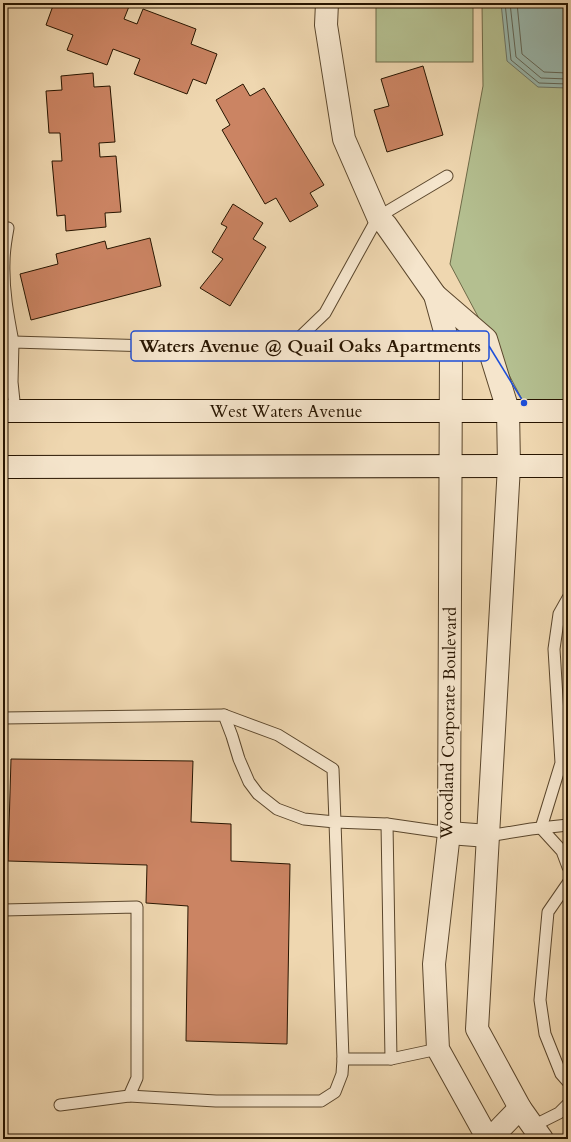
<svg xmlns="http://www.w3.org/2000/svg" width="571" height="1142" viewBox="0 0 571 1142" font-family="Cardo,serif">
	<rect width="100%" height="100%" fill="#efd7b0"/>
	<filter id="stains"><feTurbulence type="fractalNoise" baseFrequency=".005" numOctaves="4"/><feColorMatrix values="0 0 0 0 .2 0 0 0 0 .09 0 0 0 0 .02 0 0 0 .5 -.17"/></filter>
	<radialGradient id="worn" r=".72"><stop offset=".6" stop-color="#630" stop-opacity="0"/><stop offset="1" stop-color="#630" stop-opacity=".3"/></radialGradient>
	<g fill="#b4bf90" stroke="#6e6a48">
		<rect x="376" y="3" width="97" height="59"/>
		<path d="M482,3H568V402L524,403L450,264L483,86Z"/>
	</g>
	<path fill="#9ab9af" stroke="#6c7769" d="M501,3H568V88L538,87L507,61Z"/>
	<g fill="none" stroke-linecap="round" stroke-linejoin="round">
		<g stroke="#616758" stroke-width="1">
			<path d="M505,3L511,60L539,83L568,84"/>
			<path d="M510,3L516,57L541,78L568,79"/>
			<path d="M517,3L522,54L544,72L568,73"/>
		</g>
	</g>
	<g fill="#cb8463" stroke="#281500">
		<path d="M54,3H127L130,4L124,19L137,24L143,9L196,29L191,44L217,54L206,84L193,79L187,94L134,74L140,59L113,49L107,65L67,50L73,35L46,25Z"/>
		<path d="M423,66L443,135L387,152L374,110L389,106L381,79Z"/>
		<path d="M93,73L94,87L110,86L115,142L99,143L100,157L116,156L121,212L105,213L106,227L66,231L65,215L57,216L52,161H62L60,133H49L46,91L62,90L61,76Z"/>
		<path d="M243,84L250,96L264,88L324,185L310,193L318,206L290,222L276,198L265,204L222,130L230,125L216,100Z"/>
		<path d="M233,204L263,223L253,239L266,247L230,306L200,288L223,259L212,252L227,227L221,224Z"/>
		<path d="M150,238L161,286L31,320L20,274L58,264L56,254L105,241L107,249Z"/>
		<path d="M11,759L193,761L191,822L231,824V861L290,864L287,1044L186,1041L188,906L146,903L147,865L8,861Z"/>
	</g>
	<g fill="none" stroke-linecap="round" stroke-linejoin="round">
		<g stroke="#5a462c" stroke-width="13">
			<g id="service">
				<path d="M8,228C6,239 4,251 4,262C3,290 8,316 13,342"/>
				<path d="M15,411L12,382L13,342L257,349L298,339L325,313L378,217L447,176"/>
				<path d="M568,598L559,614L554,649L561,763L541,828L562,851L568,867"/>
				<path d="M224,715L278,735L333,769L335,822L387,824L449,833"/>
				<path d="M3,718L224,715L232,736L239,759L249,782L258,794L277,809L304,819L335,822L343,1059H391L438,1049"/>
				<path d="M387,824L391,1059"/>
				<path d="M488,836L531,829L568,825"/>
				<path d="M568,883L548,912L540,1000L545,1034L561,1074L568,1082"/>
				<path d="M3,910L137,907V1078L129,1096L60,1105"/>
				<path d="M129,1096L216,1101H321L335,1092L342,1074L343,1059"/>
				<path d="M533,1126L559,1113L568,1104"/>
			</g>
		</g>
		<g stroke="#5a462c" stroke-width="24">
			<g id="minor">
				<path d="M327,3L326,25L344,139L378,217L386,225L435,295L486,339L508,410L509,466L477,1029L520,1108L542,1139"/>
				<path d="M435,295L451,353L449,833L434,964L438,1049L488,1139"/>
				<path d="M449,833L488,836"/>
				<path d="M490,1139L520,1108"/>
			</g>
		</g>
		<g stroke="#281500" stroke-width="24">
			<g id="secondary">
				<path id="s1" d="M3,411H568"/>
				<path d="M3,467L568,466"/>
			</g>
		</g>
		<use href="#service" stroke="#f5e5cc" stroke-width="11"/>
		<use href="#minor" stroke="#f5e5cc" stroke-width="22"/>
		<use href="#secondary" stroke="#f5e5cc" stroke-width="22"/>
	</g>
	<g text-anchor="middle" stroke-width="4" stroke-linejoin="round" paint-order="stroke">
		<g font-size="17" fill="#281500" stroke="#f5e5cc">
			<text dy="6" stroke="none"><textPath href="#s1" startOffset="283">West Waters Avenue</textPath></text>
			<text transform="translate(448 723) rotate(-89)" y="6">Woodland Corporate Boulevard</text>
		</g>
	</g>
	<path fill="none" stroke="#1d4ed8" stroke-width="1.5" d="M524 403L489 346"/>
	<circle fill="#1d4ed8" stroke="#f5e5cc" stroke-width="1.5" cx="524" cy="403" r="4"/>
	<rect fill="#f5e5cc" stroke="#1d4ed8" stroke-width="1.5" x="131" y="331" width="358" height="30" rx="4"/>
	<g font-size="18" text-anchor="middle" font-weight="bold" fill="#281500">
		<text x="310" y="352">Waters Avenue @ Quail Oaks Apartments</text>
	</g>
	<rect width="571" height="1142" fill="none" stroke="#efd7b0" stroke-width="16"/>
	<rect x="4" y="4" width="563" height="1134" fill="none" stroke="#281500" stroke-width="2"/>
	<rect x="8" y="8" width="555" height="1126" fill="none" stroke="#281500"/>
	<rect width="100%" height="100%" filter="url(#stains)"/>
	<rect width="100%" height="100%" fill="url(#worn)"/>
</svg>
